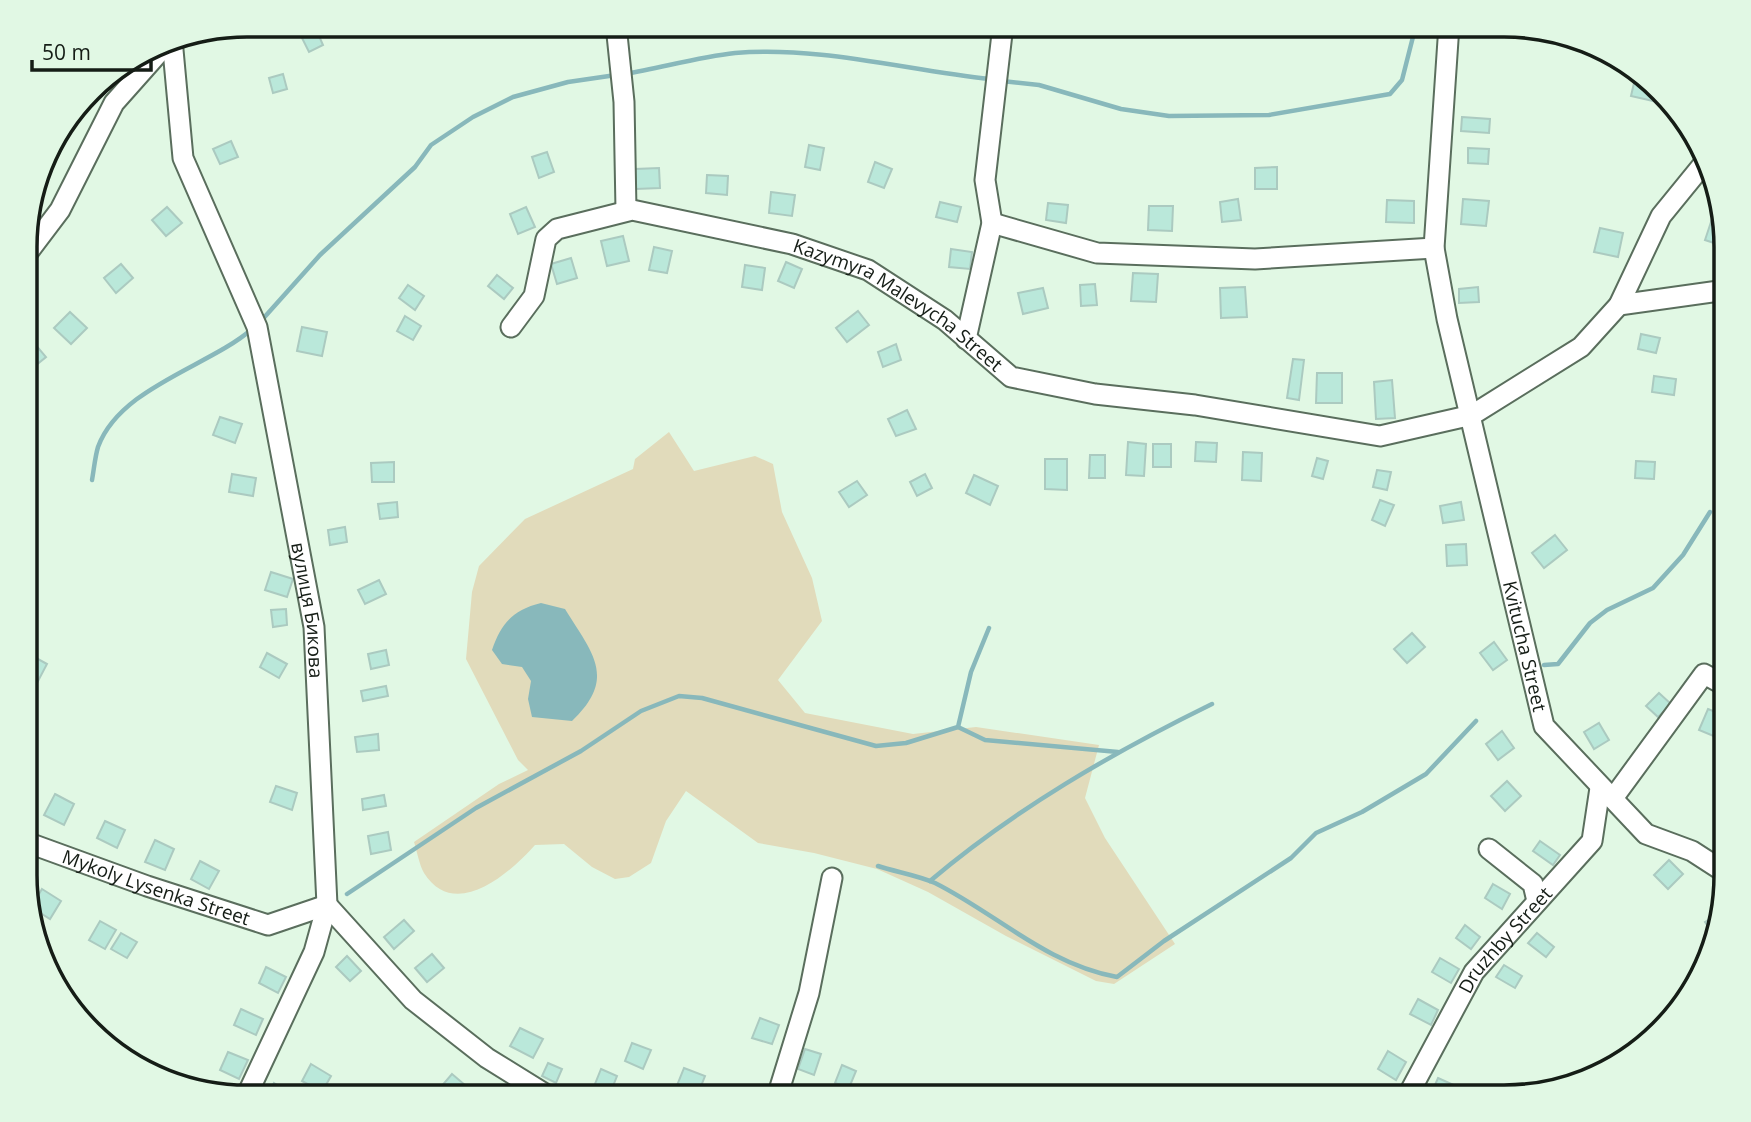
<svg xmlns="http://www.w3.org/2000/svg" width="1751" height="1122" viewBox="0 0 1751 1122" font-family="'Open Sans',sans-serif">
	<rect width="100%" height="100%" fill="#e1f8e4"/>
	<path fill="#e1dbbb" d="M669,432L694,471L755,456L773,464L782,512L812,578L822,621L778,680L805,713L913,734L976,727L1099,745L1085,798L1105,838L1175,944L1114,984L1096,981L1006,936L928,892L877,869L814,853L758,843L686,791L666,821L651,863L629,877L615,879L592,867L564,844L535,845C510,873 455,922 424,873C419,864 417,851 414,842L499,784L528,770L518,760L466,659L472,592L479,566L525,519L633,469L635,459Z"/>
	<path fill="#88b8bb" d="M541,603L565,609C593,654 617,678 572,721L532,717L528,699L531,681L522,667L502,664L492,650C501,623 513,610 541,603Z"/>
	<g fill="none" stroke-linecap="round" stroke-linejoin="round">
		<g stroke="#88b8bb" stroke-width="4.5">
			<path d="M625,74C661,68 698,57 735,53C821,46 905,70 990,79"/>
			<path d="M1002,81L1039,85L1121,109L1169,116L1269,115L1390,94L1402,80L1416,25"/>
			<path d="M261,321L320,255L415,167L431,145L473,117L513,97L568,82L616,75"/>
			<path d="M92,480C94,469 95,457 98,447C120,387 210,366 252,329"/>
			<path d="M1544,665L1558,664L1590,623L1607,610L1653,588L1683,555L1710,512"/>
			<path d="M958,727L985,740L1118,752"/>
			<path d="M878,866C896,872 917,875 935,883C997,914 1046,964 1117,977L1164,941L1291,858L1316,833L1362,812L1426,774L1476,721"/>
			<path d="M930,881C1015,809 1112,753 1212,704"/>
			<path d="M347,894L476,808L581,751L641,711L679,696L702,698L876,746L906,743L958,727L971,672L989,628"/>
		</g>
	</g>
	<g fill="#bae8da" stroke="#abcac0" stroke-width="2">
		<path d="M349,25H370L371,29L351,34Z"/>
		<path d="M1024,25H1046V30L1024,28Z"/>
		<path d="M1488,25H1505L1513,26L1512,30Z"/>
		<path d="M315,27L323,45L309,52L300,34Z"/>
		<path d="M283,74L287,89L273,93L269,78Z"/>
		<path d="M1634,83L1652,87L1663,100L1662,103L1631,96Z"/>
		<path d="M1462,117L1490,119L1489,133L1461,131Z"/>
		<path d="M231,141L238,157L220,164L213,149Z"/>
		<path d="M809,145L824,148L820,170L805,167Z"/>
		<path d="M1468,148L1489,149L1488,164L1468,163Z"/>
		<path d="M547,152L554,172L539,178L532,157Z"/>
		<path d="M875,162L892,169L884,188L868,182Z"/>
		<path d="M1277,167V189H1255V168Z"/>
		<path d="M659,168L660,188L636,189L635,169Z"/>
		<path d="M707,175L728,176L727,195L706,193Z"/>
		<path d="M771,192L795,195L792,216L769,213Z"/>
		<path d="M1238,199L1241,220L1222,222L1220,202Z"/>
		<path d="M1463,199L1489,201L1486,226L1461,224Z"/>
		<path d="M1387,200L1414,201V223L1386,222Z"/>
		<path d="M940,202L961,207L957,222L936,217Z"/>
		<path d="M1048,203L1068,205L1066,223L1046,220Z"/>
		<path d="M1149,206H1173L1172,231L1148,230Z"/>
		<path d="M167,207L182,223L166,236L152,220Z"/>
		<path d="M526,207L535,227L518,234L510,214Z"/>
		<path d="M1713,216L1722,219L1725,229L1720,245L1705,240Z"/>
		<path d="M1600,228L1623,233L1618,257L1594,252Z"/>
		<path d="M623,236L629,261L607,266L601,241Z"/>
		<path d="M654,247L672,251L667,273L649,270Z"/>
		<path d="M951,249L972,252L970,269L949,267Z"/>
		<path d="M571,258L577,278L557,284L551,264Z"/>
		<path d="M786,262L802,269L794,288L778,281Z"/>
		<path d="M121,264L133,278L116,293L104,278Z"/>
		<path d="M745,265L765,268L762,290L742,287Z"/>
		<path d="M1133,273L1158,274L1156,302L1131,301Z"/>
		<path d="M497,275L513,288L504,299L488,286Z"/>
		<path d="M1095,284L1097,305L1081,306L1080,285Z"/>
		<path d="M408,285L424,296L415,310L399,298Z"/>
		<path d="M1245,287L1247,317L1221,318L1220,288Z"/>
		<path d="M1478,287L1479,302L1459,303V289Z"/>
		<path d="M1043,288L1048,308L1023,314L1018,293Z"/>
		<path d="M858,311L869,325L847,342L836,328Z"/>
		<path d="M70,312L87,328L71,344L54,328Z"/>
		<path d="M405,316L421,326L413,340L397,331Z"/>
		<path d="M302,327L327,332L322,356L297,351Z"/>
		<path d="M1641,334L1660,338L1656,353L1638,349Z"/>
		<path d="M34,343L46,357L30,370L26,365V350Z"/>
		<path d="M896,344L901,360L883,367L878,352Z"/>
		<path d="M1293,359L1304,360L1299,400L1287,398Z"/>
		<path d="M1317,373H1342V403H1316Z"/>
		<path d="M1654,376L1676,379L1674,395L1652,392Z"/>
		<path d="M1392,380L1395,418L1376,419L1374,382Z"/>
		<path d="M907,410L916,429L896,436L888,419Z"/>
		<path d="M220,417L242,424L235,443L213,435Z"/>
		<path d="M1128,442L1146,444L1144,476L1126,475Z"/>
		<path d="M1196,442L1217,443L1216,462L1195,461Z"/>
		<rect x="1153" y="444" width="18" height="23"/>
		<path d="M1243,452L1262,453L1261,481L1242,480Z"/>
		<path d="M1090,455H1105V478H1089Z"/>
		<path d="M1317,458L1328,461L1323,479L1312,476Z"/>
		<path d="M1045,459H1067V490L1045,489Z"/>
		<path d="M1636,461L1655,462L1654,479L1635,478Z"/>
		<path d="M394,462V482H372L371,463Z"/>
		<path d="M1377,470L1391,472L1387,490L1373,487Z"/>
		<path d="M232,474L256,478L253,496L229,492Z"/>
		<path d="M925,474L932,488L917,496L910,482Z"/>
		<path d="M974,475L998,486L990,505L966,493Z"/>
		<path d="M857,481L867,495L849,507L839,492Z"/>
		<path d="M1380,500L1394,505L1385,526L1372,520Z"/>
		<path d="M397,502L398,517L380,519L378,504Z"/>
		<path d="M1461,502L1464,520L1443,523L1440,506Z"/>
		<path d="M345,527L347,542L330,545L328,530Z"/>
		<path d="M1555,535L1567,550L1544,568L1532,553Z"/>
		<path d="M1466,544L1467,565L1447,566L1446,545Z"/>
		<path d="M271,572L293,579L287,597L265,590Z"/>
		<path d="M379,580L386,594L365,604L358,590Z"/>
		<path d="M286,609L287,625L273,627L271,610Z"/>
		<path d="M1412,633L1425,647L1407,663L1394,649Z"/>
		<path d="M1494,642L1507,660L1493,670L1480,653Z"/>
		<path d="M386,650L389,665L371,669L368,654Z"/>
		<path d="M27,653L47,664L37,683L26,678Z"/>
		<path d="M267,653L287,664L279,678L260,667Z"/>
		<path d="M386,686L388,696L363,701L361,691Z"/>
		<path d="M1659,693L1671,704L1658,717L1646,706Z"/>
		<path d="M1708,709L1726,716L1721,739L1699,730Z"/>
		<path d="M1599,723L1609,740L1594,749L1584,732Z"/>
		<path d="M1502,731L1514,748L1498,760L1486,744Z"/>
		<path d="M378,734L379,750L357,752L355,737Z"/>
		<path d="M1507,781L1521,796L1505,811L1491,796Z"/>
		<path d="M276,786L297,793L292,810L270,802Z"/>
		<path d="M55,794L74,804L64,825L44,815Z"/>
		<path d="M384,795L386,806L363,810L362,799Z"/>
		<path d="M105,821L125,830L117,848L97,838Z"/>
		<path d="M388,832L391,850L371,854L368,836Z"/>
		<path d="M155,840L174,849L165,870L145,862Z"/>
		<path d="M1540,841L1560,855L1553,865L1533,851Z"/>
		<path d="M1669,860L1683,874L1668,889L1654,875Z"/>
		<path d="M200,861L219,871L209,889L191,879Z"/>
		<path d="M1493,884L1510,894L1502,909L1485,898Z"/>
		<path d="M42,889L61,901L50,919L31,907Z"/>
		<path d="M1718,914L1712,932L1705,922Z"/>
		<path d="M404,920L414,931L394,949L384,937Z"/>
		<path d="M100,921L116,930L105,949L89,940Z"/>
		<path d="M1465,925L1480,937L1471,949L1456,938Z"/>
		<path d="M121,933L137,942L127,958L111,949Z"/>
		<path d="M1537,933L1554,947L1546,957L1528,943Z"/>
		<path d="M432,954L444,968L427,982L415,968Z"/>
		<path d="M347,956L361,971L350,981L336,967Z"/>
		<path d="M1440,958L1459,969L1451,983L1432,972Z"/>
		<path d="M1504,965L1522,976L1515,988L1496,977Z"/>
		<path d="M266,967L286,977L278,993L259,983Z"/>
		<path d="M1418,999L1438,1010L1431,1025L1410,1014Z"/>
		<path d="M241,1009L263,1019L256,1035L234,1025Z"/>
		<path d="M760,1018L779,1025L772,1044L752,1038Z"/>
		<path d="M520,1028L543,1039L533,1058L510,1046Z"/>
		<path d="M632,1043L651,1050L643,1069L625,1061Z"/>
		<path d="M805,1049L821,1054L814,1075L798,1069Z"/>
		<path d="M1388,1051L1406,1062L1396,1080L1378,1069Z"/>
		<path d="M228,1052L248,1060L239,1079L220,1070Z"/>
		<path d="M548,1063L562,1069L556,1083L542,1076Z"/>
		<path d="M311,1064L331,1076L322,1092L302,1081Z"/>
		<path d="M842,1065L856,1071L849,1088L835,1083Z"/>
		<path d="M684,1068L705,1076L697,1096L676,1088Z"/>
		<path d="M601,1069L617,1076L609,1096L593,1089Z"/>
		<path d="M452,1074L465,1085L454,1097L440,1088Z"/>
		<path d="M1438,1078L1456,1086L1452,1097L1431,1094Z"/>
		<path d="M274,1083L291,1093L289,1097H266Z"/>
		<path d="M875,1086L892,1095L891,1097H869Z"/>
	</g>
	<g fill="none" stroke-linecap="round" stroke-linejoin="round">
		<g stroke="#5a6e5d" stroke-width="23">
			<g id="minor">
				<path d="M616,25L624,102L626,210"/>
				<path id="s1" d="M1449,25L1434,248L1447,319L1544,726L1646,834L1692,851L1726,873"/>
				<path id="s2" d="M172,39L183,158L257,327L314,627L327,905L314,952L246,1097"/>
				<path d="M992,223L1097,253L1255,259L1434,248"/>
				<path d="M26,255L60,210L114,103L170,40"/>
				<path d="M1619,305L1726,290"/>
				<path id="s3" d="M511,327L534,296L546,239L557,229L632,210L792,244L868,270L945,320L1011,377L1095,394L1195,405L1380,436L1472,415L1581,347L1619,305L1661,216L1705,162"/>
				<path d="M966,339L992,223L985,180L1003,25"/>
				<path d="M1614,797L1704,674L1726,686"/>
				<path id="s4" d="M26,842L147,886L268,925L327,905"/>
				<path d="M1489,849L1533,884L1537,901"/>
				<path d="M327,905L413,1000L487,1058L550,1097"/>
				<path d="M777,1097L809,993L832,878"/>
				<path id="s5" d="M1407,1097L1474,972L1592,841L1600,788"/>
			</g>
		</g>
		<use href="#minor" stroke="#fff" stroke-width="19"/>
	</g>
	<g text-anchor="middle" stroke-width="7" stroke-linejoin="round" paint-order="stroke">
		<g font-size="19" fill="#151d16" stroke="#e1f8e4">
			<text dy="7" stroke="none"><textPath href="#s3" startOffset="476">Kazymyra Malevycha Street</textPath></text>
			<text dy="7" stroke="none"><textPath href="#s2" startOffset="592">вулиця Бикова</textPath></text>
			<text dy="7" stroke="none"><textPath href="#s1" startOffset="632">Kvitucha Street</textPath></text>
			<text dy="7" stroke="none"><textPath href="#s4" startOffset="138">Mykoly Lysenka Street</textPath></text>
			<text dy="7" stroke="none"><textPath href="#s5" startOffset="186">Druzhby Street</textPath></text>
		</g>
	</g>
	<path d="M0 0H1751V1122H0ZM247 37H1504A210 210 0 0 1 1714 247V875A210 210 0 0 1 1504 1085H247A210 210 0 0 1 37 875V247A210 210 0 0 1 247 37Z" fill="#e1f8e4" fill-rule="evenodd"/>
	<path fill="none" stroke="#151d16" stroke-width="3.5" d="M247 37H1504A210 210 0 0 1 1714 247V875A210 210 0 0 1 1504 1085H247A210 210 0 0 1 37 875V247A210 210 0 0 1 247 37Z"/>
	<path d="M32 60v10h119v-10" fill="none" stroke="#151d16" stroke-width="3.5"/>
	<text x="42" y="60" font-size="21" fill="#151d16" stroke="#e1f8e4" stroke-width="5" paint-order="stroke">50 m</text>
</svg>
